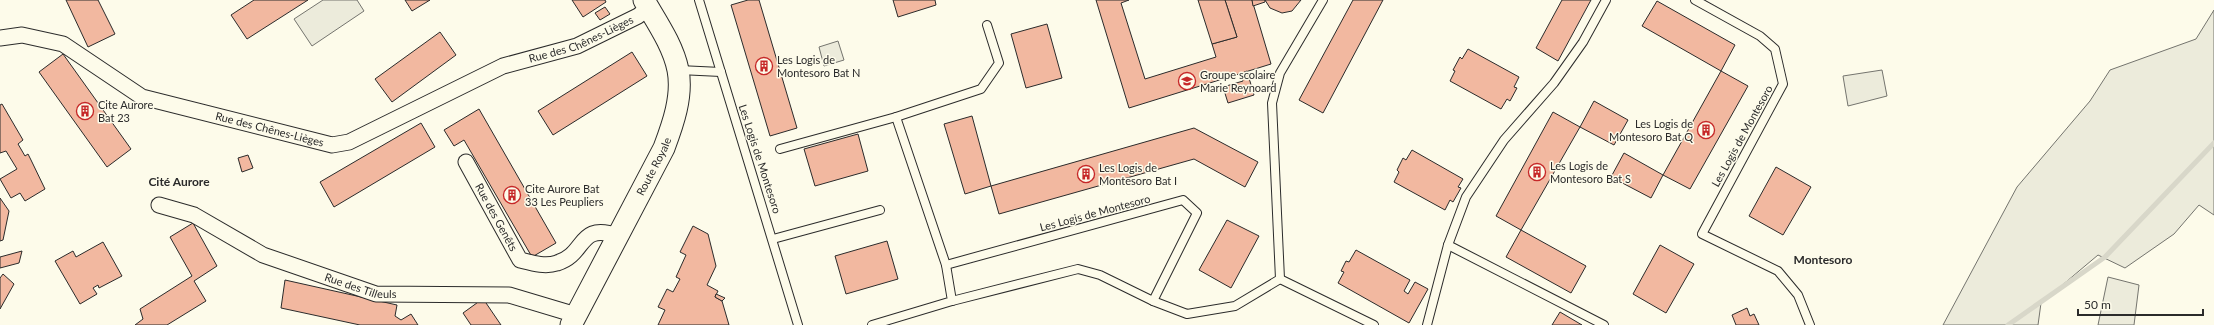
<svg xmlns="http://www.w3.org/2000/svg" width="2214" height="325" viewBox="0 0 2214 325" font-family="Lato,sans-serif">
	<rect width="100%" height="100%" fill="#fdfbea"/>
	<g fill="#ecebdb" stroke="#74746e">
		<path d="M323,0H357L364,11L312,46L294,19Z"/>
		<path d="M2214,10V215L2199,205L2174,234L2125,268L2098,255L2041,303L2038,325H1943L2017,187L2090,101L2110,70L2196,39Z"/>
		<path d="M838,41L844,60L824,66L819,47Z"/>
		<path d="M1882,70L1887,96L1848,106L1843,76Z"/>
		<path d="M2108,277L2139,285L2134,325H2098Z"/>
	</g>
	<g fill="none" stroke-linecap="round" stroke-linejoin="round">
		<path stroke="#d8d7c9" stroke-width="5" d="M2008,325L2105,257L2214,143"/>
	</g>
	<g fill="#f2b8a0" stroke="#2b2b2b">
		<path d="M66,0H98L115,34L88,47Z"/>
		<path d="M254,0H308L247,39L231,15Z"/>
		<path d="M405,0H430L412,11Z"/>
		<path d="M572,0H605L606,2L583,17Z"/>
		<path d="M748,0H759L797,128L770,136L731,5Z"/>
		<path d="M893,0H935L936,5L898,17Z"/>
		<path d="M1096,0H1129L1121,3L1145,79L1216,57L1212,44L1237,37L1225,0H1252L1271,64L1129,108Z"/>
		<path d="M1198,0H1225L1237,37L1212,44Z"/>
		<path d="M1252,0H1265V2L1253,6Z"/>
		<path d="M1265,0H1301L1292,11L1282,13L1270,8Z"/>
		<path d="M1353,0H1383L1323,113L1299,100Z"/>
		<path d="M1562,0H1591L1558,61L1536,48Z"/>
		<path d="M1657,1L1735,45L1721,71L1642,26Z"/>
		<path d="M605,7L610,14L600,20L595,13Z"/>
		<path d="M1047,24L1062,78L1026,88L1011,34Z"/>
		<path d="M440,32L456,55L392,102L375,79Z"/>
		<path d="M1468,49L1519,77L1514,87L1517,88L1510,101L1507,99L1501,109L1450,81L1455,71L1453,70L1460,57L1462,59Z"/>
		<path d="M632,52L647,76L553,135L538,111Z"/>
		<path d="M63,54L131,149L107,167L39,72Z"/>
		<path d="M1247,71L1254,95L1228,103L1223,87L1243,81L1240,74Z"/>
		<path d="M1721,71L1748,86L1690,189L1663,175Z"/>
		<path d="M1594,101L1628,120L1614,145L1580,127Z"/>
		<path d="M2,104L23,140L18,144L25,156L28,154L31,160L45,189L25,201L20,193L11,198L0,179L17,169L6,151L0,153V105Z"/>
		<path d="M479,109L556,243L532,257L464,140L454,146L444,130Z"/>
		<path d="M1553,112L1580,127L1521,230L1496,216Z"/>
		<path d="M972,116L991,186L965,194L944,124Z"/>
		<path d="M421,123L435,147L334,207L320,182Z"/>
		<path d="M1194,128L1258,162L1245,187L1194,159L999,214L991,186Z"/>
		<path d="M858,134L868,171L815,186L804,149Z"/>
		<path d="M1412,150L1463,179L1458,187L1461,188L1453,202L1450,200L1445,210L1394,182L1399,172L1397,170L1403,158L1406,160Z"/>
		<path d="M1624,153L1663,175L1651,198L1611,177Z"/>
		<path d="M248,155L253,168L242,172L238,158Z"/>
		<path d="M1776,167L1811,187L1783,235L1749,216Z"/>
		<path d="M0,198L9,211L3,240L0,241Z"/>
		<path d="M1227,220L1259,236L1231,288L1199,270Z"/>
		<path d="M193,223L217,266L194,281L206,301L167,325H135L143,319L140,309L192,276L170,237Z"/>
		<path d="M693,226L708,234L716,266L707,285L718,291L715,297L722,301L729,325H658L665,310L658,307L667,289L673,292L680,279L676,277L686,255L680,252Z"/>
		<path d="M1521,230L1586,266L1571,293L1506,257Z"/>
		<path d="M887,241L898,279L846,294L835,256Z"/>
		<path d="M103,242L122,276L99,288L98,285L93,288L97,294L80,304L55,261L73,251L76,257Z"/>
		<path d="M1660,245L1694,264L1666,313L1633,294Z"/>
		<path d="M1356,250L1410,280L1404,291L1408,294L1415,282L1428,289L1409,323L1338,283L1344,272L1341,271L1346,261L1349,262Z"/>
		<path d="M22,251L19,263L0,268V257Z"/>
		<path d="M3,274L14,284L0,309V278Z"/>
		<path d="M285,280L397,305L395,316L401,320L411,314L418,325H360L281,308Z"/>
		<path d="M716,294L725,298L722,301L715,297Z"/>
		<path d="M481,300H484L501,325H471L463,313Z"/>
		<path d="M1747,308L1750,316L1754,314L1759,325H1736L1732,315Z"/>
		<path d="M1560,312L1582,325H1552Z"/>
	</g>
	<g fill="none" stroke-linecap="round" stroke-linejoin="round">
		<g stroke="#2b2b2b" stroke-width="10">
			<g id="lane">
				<path d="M699,0L798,325"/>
				<path d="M1695,0L1760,36L1775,49L1783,84L1702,234L1778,271L1798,295L1810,325"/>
				<path d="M679,70L721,72"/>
				<path d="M780,149L896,117"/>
				<path d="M773,239L880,210"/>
				<path d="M1448,245L1604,325"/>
				<path d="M946,265L1183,200L1197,213L1153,301"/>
				<path d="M1280,279L1374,325"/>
				<path d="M952,301L1078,269L1100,275L1153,301L1187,314L1235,306L1280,279L1272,103L1280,73L1323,0"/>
				<path d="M872,325L952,301L946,265L896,117L981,89L999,63L987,25"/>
				<path d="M1427,325L1448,245L1466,197L1504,140L1554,83L1583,42L1606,0"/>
			</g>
		</g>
		<g stroke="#2b2b2b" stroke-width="17">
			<g id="street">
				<path id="s1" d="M0,38L22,35L63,44L142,97L332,145L349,142L503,66L577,46L638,16L648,8"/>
				<path id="s2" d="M466,162L520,260C532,263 545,267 557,263C587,254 577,222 618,236"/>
				<path id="s3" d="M159,205L194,215L263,255L376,294L509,295L576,315"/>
			</g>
		</g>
		<g stroke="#2b2b2b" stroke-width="23">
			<g id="secondary">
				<path id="s4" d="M571,325L664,148C673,124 683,96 678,70C673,45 656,21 644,0"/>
			</g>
		</g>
		<use href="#lane" stroke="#fdfbea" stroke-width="8"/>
		<use href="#street" stroke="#fdfbea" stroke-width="15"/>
		<use href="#secondary" stroke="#fdfbea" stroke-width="21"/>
	</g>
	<defs>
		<g id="building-ring" transform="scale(0.9)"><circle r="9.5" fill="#fdfbea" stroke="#c62828" stroke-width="1.5"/><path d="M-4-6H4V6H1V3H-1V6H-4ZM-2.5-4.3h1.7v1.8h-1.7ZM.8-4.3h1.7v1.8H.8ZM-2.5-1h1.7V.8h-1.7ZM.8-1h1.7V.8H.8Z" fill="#c62828"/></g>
		<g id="school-ring" transform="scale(0.9)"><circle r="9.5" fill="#fdfbea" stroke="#c62828" stroke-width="1.5"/><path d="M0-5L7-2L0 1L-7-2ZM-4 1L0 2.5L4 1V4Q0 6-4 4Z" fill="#c62828"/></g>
	</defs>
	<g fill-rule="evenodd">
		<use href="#building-ring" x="764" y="66"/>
		<use href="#school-ring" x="1187" y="81"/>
		<use href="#building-ring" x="85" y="111"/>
		<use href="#building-ring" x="1706" y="130"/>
		<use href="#building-ring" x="1537" y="172"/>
		<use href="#building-ring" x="1086" y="174"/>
		<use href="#building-ring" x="512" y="195"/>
	</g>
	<g text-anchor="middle" stroke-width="3" stroke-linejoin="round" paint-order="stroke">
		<g font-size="11" fill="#2b2b2b" stroke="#fdfbea">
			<text dy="4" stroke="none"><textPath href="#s1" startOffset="627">Rue des Chênes-Lièges</textPath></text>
			<text dy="4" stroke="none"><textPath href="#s1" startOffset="291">Rue des Chênes-Lièges</textPath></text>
			<text transform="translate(1742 136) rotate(-61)" y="4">Les Logis de Montesoro</text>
			<text transform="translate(760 159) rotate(72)" y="4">Les Logis de Montesoro</text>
			<text dy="4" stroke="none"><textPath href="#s4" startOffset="179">Route Royale</textPath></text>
			<text transform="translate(1095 213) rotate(-15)" y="4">Les Logis de Montesoro</text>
			<text dy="4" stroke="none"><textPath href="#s2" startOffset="63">Rue des Genêts</textPath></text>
			<text dy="4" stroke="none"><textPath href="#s3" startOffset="219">Rue des Tilleuls</textPath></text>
		</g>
		<g font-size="11" fill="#2b2b2b" stroke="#fdfbea" text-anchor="start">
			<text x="777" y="64">Les Logis de<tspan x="777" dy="13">Montesoro Bat N</tspan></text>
			<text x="1200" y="79">Groupe scolaire<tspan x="1200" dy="13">Marie Reynoard</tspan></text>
			<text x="98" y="109">Cite Aurore<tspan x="98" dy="13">Bat 23</tspan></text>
			<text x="1693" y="128" text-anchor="end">Les Logis de<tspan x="1693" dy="13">Montesoro Bat Q</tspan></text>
			<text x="1550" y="170">Les Logis de<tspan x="1550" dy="13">Montesoro Bat S</tspan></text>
			<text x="1099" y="172">Les Logis de<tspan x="1099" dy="13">Montesoro Bat I</tspan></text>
			<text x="525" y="193">Cite Aurore Bat<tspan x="525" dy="13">33 Les Peupliers</tspan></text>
		</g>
		<g font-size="12" font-weight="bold" fill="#2b2b2b" stroke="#fdfbea">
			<text x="179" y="186">Cité Aurore</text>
			<text x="1823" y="264">Montesoro</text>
		</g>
	</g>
	<path d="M2078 309v6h125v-6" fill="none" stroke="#2b2b2b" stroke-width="2"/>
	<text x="2084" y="309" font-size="12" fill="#2b2b2b" stroke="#fdfbea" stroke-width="3" paint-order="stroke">50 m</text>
</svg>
